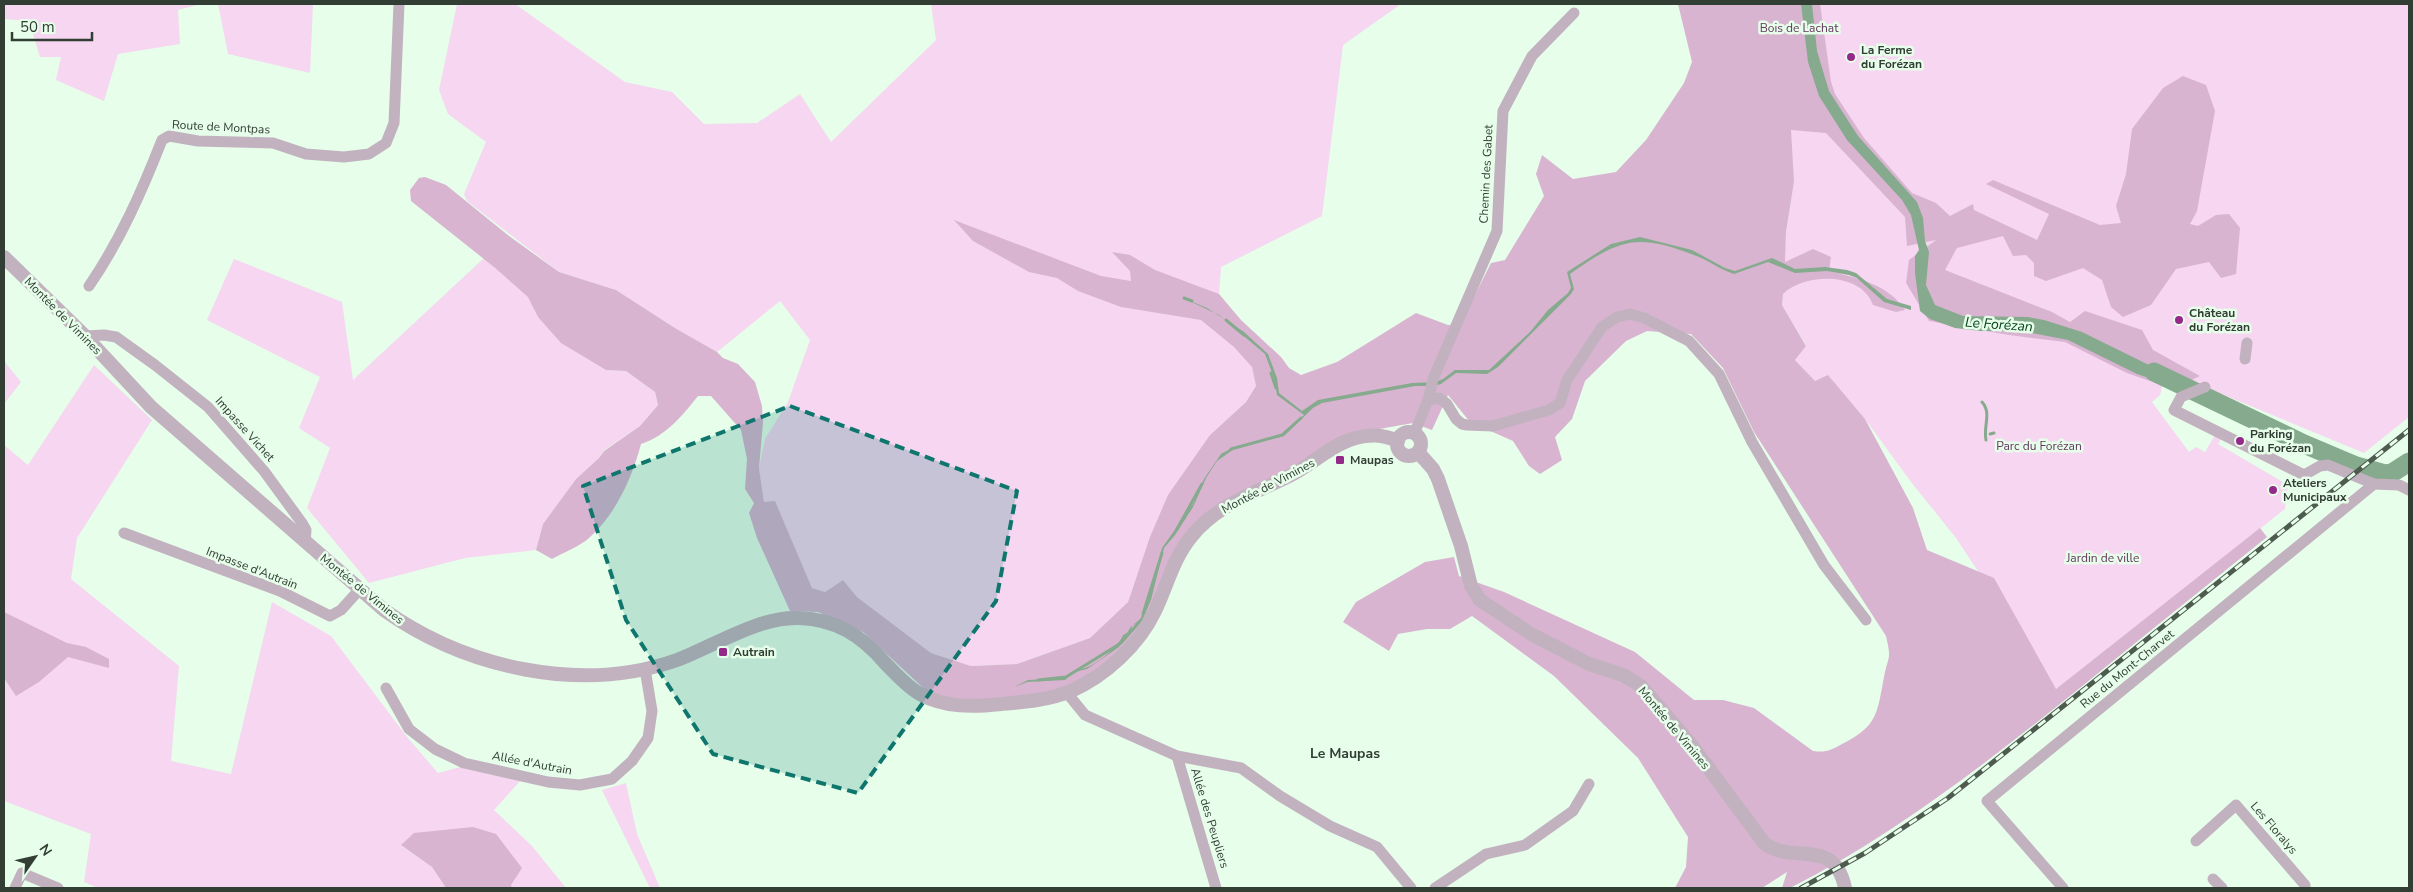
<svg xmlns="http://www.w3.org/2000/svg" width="2413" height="892" viewBox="0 0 2413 892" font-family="'Nunito Sans',sans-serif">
	<rect width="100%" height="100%" fill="#e6feea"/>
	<g fill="#f6d6f0">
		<path d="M4,4H201L178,10L180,44L118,54L104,101L56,80L61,57H40L29,21L4,19Z"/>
		<path d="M218,4H313L310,73L228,54Z"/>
		<path d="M457,4H515L625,82L672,92L704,124L757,123L800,94L831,142L936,40L931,4H1401L1343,45L1322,216L1221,267L1219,294L1252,367L1256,386L1246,402L1210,435L1137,575L1128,602L1090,638L1017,664L971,666L931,653L857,597L843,580L825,592L812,588L775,502H764L759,468L765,439L788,402L810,340L780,301L717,352L675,328L616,290L559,272L467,201L464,194L486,142L448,114L439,90Z"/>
		<path d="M1748,4H2409V417L2364,453L2166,371L2160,395L2152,402L2189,452L2196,447L2205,452L2215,435L2221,439L2218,444L2288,485L2285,509L2056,689L1956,538L1911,482L1865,419L1828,376L1815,381L1795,360L1806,345L1782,305L1786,232L1794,182Z"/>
		<path d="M484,258L529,297L538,317L606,370L626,371L655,392L658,405L640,426L604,450L599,458L576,479L543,524L536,550L465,558L369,583L307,508L330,448L299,428L320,377L207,320L234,259L342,302L353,380Z"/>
		<path d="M4,361L21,382L4,404Z"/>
		<path d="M94,365L152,420L77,538L71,579L179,666L171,761L231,774L272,602L331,636L407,737L438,773L460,767L520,781L494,810L532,846L566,888H512L511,885L401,845L432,867L446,888H98L84,882L91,834L4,801V445L28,465Z"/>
		<path d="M626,783L637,834L660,888H650L602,790Z"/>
	</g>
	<g fill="#d8b4d1">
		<path d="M1678,4H1820L1831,82L1835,94L1864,138L1912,193L1936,203L1950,216L1973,204L1974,210L2037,240L2049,214L1986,184L1993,180L2100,225L2121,223L2116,206L2126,174L2132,129L2163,88L2183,76L2206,85L2215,111L2197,211L2190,224L2198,226L2216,215L2229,214L2240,228L2236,274L2221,278L2209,262L2176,269L2151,305L2123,317L2111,307L2102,280L2083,268L2046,281L2034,276V263L2026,255L2013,256L2003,236L1957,248L1945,270L2052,312L2070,322L2085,311L2142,330L2153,350L2200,376L2173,389L2127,373L2065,342L2009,335L1929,321L1906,283L1909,260L1936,240L1907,246L1905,217L1826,133L1791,130L1794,182L1786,232L1785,262L1813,249L1831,257L1829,271C1857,278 1888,284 1905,310L1896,312L1873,305C1861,271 1804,273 1783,294L1782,305L1806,346L1795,360L1815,381L1828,375L1865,419L1913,508L1927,550L1994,578L2056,689L2260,528L2267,537C2201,590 2135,643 2070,696C1981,767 1891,837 1790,888H1782L1787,872L1762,888H1675L1686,867L1688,837L1638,758L1554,676L1472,616L1450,629H1427L1398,634L1389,651L1343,622L1356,602L1425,562L1454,557L1459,576L1504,592L1635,652L1694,700H1723L1754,708L1813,751C1826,753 1831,750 1842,744C1878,726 1877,713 1884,677C1888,655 1892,661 1886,636L1754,432L1723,368L1691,334L1647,331L1626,341L1585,381L1572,419L1555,437L1562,460L1540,474L1529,466L1513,441L1470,422L1448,395L1432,430L1413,423L1351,434L1192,528L1156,610L1099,672L1058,692L1017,703L933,697L863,632L818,612L790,611L757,538L749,513L754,503L745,489L747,459L741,430L711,396H698C682,416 666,436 641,444C632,478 616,514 589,538C579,547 564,552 552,559L536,550L543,524L576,479L599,458L604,451L640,426L658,405L655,392L626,371L606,370L561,343L538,317L528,297L494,267L411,201L410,190L419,178L425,177L446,185L509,236L559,272L616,290L675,328L717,352L723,358L738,364L755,382L762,406L763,423L759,468L764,502L775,501L812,588L825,592L843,580L857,597L931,653L971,666L1017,664L1090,638L1128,602L1150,537L1168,495L1210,435L1246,402L1256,386L1252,367L1234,347L1201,320L1121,307L1078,291L1057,278L1029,272L973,241L954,220L1101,276L1131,281L1130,271L1112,252L1130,255L1155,270L1219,294L1241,320L1281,357L1289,368L1301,375L1337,362L1416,313L1448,325H1460L1491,263L1505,260L1544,196L1536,174L1542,155L1573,179L1616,172L1646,140L1684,83L1692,62Z"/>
		<path d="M4,612L67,643L86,647L109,659V668L68,657L39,682L16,696L4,678Z"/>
		<path d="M473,827L496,834L522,868L511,885L512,888H446L432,867L401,845L414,833Z"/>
	</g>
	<g fill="#86aa8d">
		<path d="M1801,4H1812L1817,51L1829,91L1858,136L1917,202L1923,218L1925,241L1929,252L1926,285L1935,305L1963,316L2028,317L2044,320L2082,332L2151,366V369L2180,380L2176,387L2137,374L2068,340L2021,331H1981L1955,328L1930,319L1920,311L1915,273V256L1919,250L1911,215L1902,200L1847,140L1819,96L1808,62Z"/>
		<path d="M1640,237L1692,250L1725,268L1735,271L1772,258L1795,269L1825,267L1847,270L1856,273L1887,299L1911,306V310L1884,302L1857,278L1849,275L1827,271L1795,273L1768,262L1734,274C1721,270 1711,262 1699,257C1639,233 1622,237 1570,274L1574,289L1571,294L1498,367L1487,374L1456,373L1441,384L1433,386H1415L1322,403L1313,408L1284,436L1234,449L1217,461L1206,478L1193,507L1175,535L1164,548L1151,600L1142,621L1132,625L1131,632L1124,637L1119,647L1087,669L1074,672L1065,680L1027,682L1014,687L1028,680L1065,678C1074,669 1075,671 1085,668C1097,664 1119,646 1123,635L1127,633L1132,625L1140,620L1149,599L1162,548L1193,504L1204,479L1221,454L1232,448L1281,435L1304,415L1277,395L1274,378L1265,354L1219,315L1183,298L1207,308L1244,332L1268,354L1277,378L1279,393L1302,411L1318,400L1412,383L1435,382L1443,379L1455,370H1489L1530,332L1548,310L1568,293L1571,288L1567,272L1611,244Z"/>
	</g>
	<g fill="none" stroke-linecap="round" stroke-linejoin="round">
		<g stroke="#86aa8d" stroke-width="3">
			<path d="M1184,298L1192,301"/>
			<path d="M1226,320L1244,335"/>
			<path d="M1271,373L1276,388"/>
			<path d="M1982,402C1992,413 1983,426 1986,440"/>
			<path d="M1990,434L1994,433"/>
			<path d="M1231,449L1282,435L1301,418"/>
			<path d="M1177,529L1202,484"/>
			<path d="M1143,614L1162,553"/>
			<path d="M1038,680L1066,677L1121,643L1141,620"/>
		</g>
		<path stroke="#86aa8d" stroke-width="19" d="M2154,372L2304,444L2356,466L2385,474L2392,473L2409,462"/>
		<g stroke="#c2b2bf" stroke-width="11">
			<path d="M89,286C120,241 142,191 162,140L169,136L198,141L273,143L306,154L344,157L369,154L386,143L394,123L399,4"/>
			<path d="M85,336L104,335L116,337L155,365L208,407L264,471L302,523L306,530L305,542"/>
			<path d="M2245,359L2247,343"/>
			<path d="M2205,387L2181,397L2174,410L2304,475L2320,466L2328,465L2374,484L2399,485L2409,490"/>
			<path d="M1428,400L1439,398L1447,404L1456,419L1462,424L1467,425L1493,426L1549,410L1560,403L1567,380L1602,327L1617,317L1630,314L1644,318L1689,341L1719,374L1752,442L1824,565L1866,620"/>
			<path d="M1414,434L1428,400L1433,379L1497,231L1503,111L1532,56L1574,13"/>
			<path d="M124,533L280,591L330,616L341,610L360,589"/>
			<path d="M386,688L409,729L435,749L464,763L548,782L580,785L612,779L632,761L648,738L652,711L645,669"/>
			<path d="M1067,693L1085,715L1177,756L1241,768L1280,796L1330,826L1377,847L1411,888"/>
			<path d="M1177,756L1216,888"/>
			<path d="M2196,841L2236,805L2305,885V888"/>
			<path d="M2213,879L2222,888"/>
			<path d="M15,888L22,873L58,888"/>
			<path d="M1435,888L1486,854L1525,845L1573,811L1589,784"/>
			<path d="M2063,888L1987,801L2374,484"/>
		</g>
		<g stroke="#c2b2bf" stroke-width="14">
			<path d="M4,257L85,336L151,407L384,610C466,668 581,694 677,660C714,646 760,616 799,618C836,619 862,636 885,663C896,674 907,687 920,694C946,708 973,707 1001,704C1024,702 1049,700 1071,691C1105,676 1139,645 1155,611C1167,586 1173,559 1191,537C1217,504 1256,493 1291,475C1311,465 1330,446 1352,439C1369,434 1382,434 1398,441"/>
			<circle cx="1409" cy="444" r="12"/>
			<path d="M1418,452L1433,469L1438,479L1461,546L1471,586L1480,600L1531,634L1589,664L1623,675L1641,686L1690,743L1764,843C1793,866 1834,835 1845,888"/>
		</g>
		<g stroke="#4e5c50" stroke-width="5">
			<path id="rail" d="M1801,888L1865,853L1948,798L2409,430"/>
		</g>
		<use href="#rail" stroke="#e6feea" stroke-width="3" stroke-dasharray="9" stroke-linecap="butt"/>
	</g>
	<path fill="#0f766e" fill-opacity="0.2" stroke="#0f766e" stroke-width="4" stroke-dasharray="10 6" stroke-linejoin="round" d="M790,406L1017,491L996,601L858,793L713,754L626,620L583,486Z"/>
	<g fill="#95298a" stroke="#e6feea" stroke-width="2">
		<circle cx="1851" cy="57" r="5"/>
		<circle cx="2179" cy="320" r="5"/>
		<circle cx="2240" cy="441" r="5"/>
		<rect x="1335" y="455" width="10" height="10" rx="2.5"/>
		<circle cx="2273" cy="490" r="5"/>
		<rect x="718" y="647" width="10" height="10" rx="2.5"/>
	</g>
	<g text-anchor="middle" stroke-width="5" stroke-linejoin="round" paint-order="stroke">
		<g font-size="12" fill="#65365e" stroke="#e6feea">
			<text x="1799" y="32">Bois de Lachat</text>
			<text x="2039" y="450">Parc du Forézan</text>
			<text x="2103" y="562">Jardin de ville</text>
		</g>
		<g font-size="12" font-weight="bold" fill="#323e34" stroke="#e6feea" text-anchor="start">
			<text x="1861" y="54">La Ferme<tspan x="1861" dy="14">du Forézan</tspan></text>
			<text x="2189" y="317">Château<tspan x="2189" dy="14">du Forézan</tspan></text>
			<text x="2250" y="438">Parking<tspan x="2250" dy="14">du Forézan</tspan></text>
			<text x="1350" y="464">Maupas</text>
			<text x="2283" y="487">Ateliers<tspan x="2283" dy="14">Municipaux</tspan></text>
			<text x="733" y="656">Autrain</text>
		</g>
		<g font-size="12" fill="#323e34" stroke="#e6feea">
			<text transform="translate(221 127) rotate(3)" y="4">Route de Montpas</text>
			<text transform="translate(1486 174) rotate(-87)" y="4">Chemin des Gabet</text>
			<text transform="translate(63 316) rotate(45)" y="4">Montée de Vimines</text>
			<text transform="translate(245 429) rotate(48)" y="4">Impasse Vichet</text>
			<text transform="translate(1268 486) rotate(-28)" y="4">Montée de Vimines</text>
			<text transform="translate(252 568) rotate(21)" y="4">Impasse d'Autrain</text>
			<text transform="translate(362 589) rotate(39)" y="4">Montée de Vimines</text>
			<text transform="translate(2127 669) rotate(-39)" y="4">Rue du Mont-Charvet</text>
			<text transform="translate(1674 728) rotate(50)" y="4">Montée de Vimines</text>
			<text transform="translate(532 763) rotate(11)" y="4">Allée d'Autrain</text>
			<text transform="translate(1210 818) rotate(73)" y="4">Allée des Peupliers</text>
			<text transform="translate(2274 828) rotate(49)" y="4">Les Floralys</text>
		</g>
		<g font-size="14" font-style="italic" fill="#08441e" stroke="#e6feea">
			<text transform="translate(1999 324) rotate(4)" y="5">Le Forézan</text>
		</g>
		<g font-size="14" font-weight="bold" fill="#323e34" stroke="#e6feea">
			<text x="1345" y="758">Le Maupas</text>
		</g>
	</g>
	<rect width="2413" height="892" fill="none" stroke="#323e34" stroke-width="10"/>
	<g transform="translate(35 857) rotate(56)" stroke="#e6feea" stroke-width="4" paint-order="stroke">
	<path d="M0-4L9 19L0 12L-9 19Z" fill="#323e34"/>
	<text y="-8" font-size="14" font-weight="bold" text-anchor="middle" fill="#323e34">N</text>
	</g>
	<path d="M12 32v8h80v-8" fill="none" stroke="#323e34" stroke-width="2.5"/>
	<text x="20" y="32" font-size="15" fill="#323e34" stroke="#e6feea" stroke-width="4" paint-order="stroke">50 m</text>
</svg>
